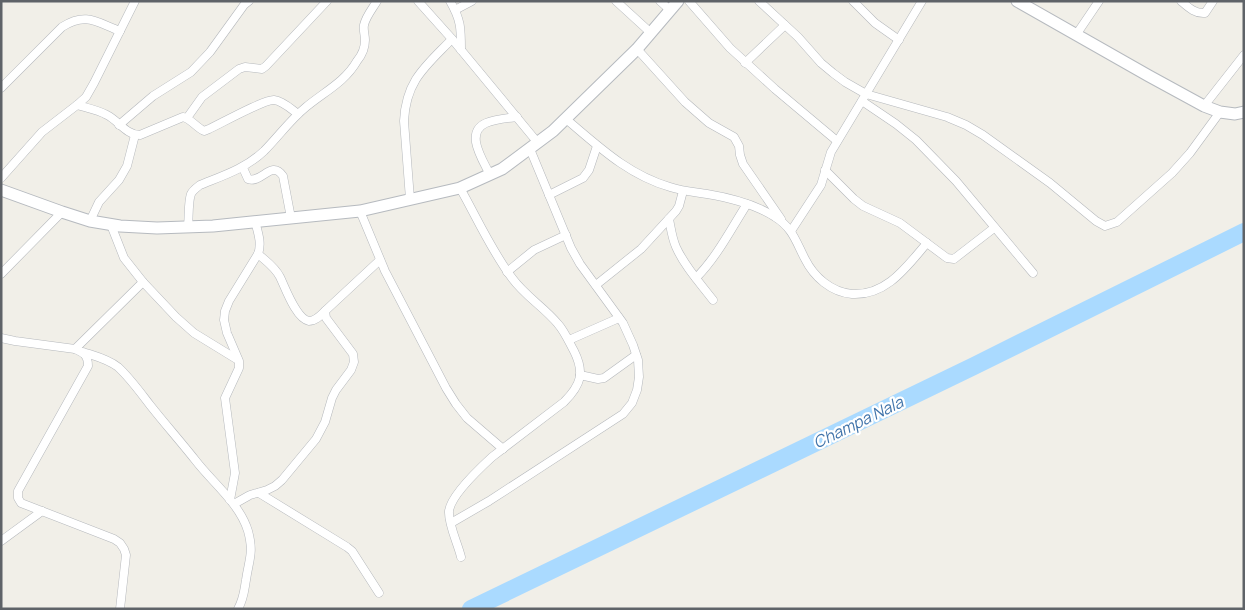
<svg xmlns="http://www.w3.org/2000/svg" width="1245" height="610" viewBox="0 0 1245 610" font-family="Manrope,sans-serif">
	<rect width="100%" height="100%" fill="#f1efe8"/>
	<g fill="none" stroke-linecap="round" stroke-linejoin="round">
		<path stroke="#aadaff" stroke-width="18" d="M471,609L974,366L1244,232"/>
		<g stroke="#b5b8bc" stroke-width="9">
			<g id="minor">
				<path d="M418,1L452,39L538,143"/>
				<path d="M450,1C461,20 461,28 461,50"/>
				<path d="M616,1L651,33"/>
				<path d="M660,1L670,10"/>
				<path d="M689,1L730,48L775,89L837,141"/>
				<path d="M759,1L798,37L821,63L833,73L845,82L866,94L947,117L966,125L983,135L1050,183L1096,221L1105,226L1117,222L1172,173L1190,153L1220,112"/>
				<path d="M853,1L875,23L899,40"/>
				<path d="M1181,1C1188,7 1195,14 1205,13L1213,1"/>
				<path d="M455,10L472,1"/>
				<path d="M1076,35L1099,1"/>
				<path d="M637,49L685,102L709,123L734,137L739,146L740,155L743,164L781,219"/>
				<path d="M745,63L785,25"/>
				<path d="M1,88L62,27C86,12 96,22 120,31"/>
				<path d="M862,101L896,124L916,140L956,181L1033,273"/>
				<path d="M77,105C87,108 98,110 107,115C119,121 126,135 140,135L183,117C191,119 196,127 204,131L209,129C220,124 265,99 274,100C283,101 291,109 298,114"/>
				<path d="M1204,106L1244,55"/>
				<path d="M187,118L202,97L239,69L245,67L262,69L266,66L327,1"/>
				<path d="M566,119C598,146 628,175 670,187C682,191 694,192 707,194C731,198 755,204 775,217C793,228 796,242 805,259C814,277 831,292 852,294C887,296 907,266 927,243"/>
				<path d="M119,125L153,96L191,72L210,52L244,5L249,1"/>
				<path d="M243,168L248,179C262,184 271,159 283,176L291,218"/>
				<path d="M825,170L854,199L863,206L900,223L947,258L954,259L994,228"/>
				<path d="M490,175C483,160 464,133 486,123C495,119 507,118 517,117"/>
				<path d="M1,178L42,132L77,105L86,97L94,83L135,1"/>
				<path d="M460,188C477,218 491,250 512,278C525,296 544,307 558,324C565,332 569,342 574,351C585,373 581,385 564,402L492,457C480,468 451,495 449,511C448,524 458,544 461,557"/>
				<path d="M549,195L583,178L589,170L597,146"/>
				<path d="M410,199L404,121C406,80 426,66 452,39"/>
				<path d="M360,211L385,271L446,388L456,404L467,418L503,449"/>
				<path d="M669,219C671,229 672,238 676,247C685,267 700,283 713,300"/>
				<path d="M90,221L99,202L119,180L127,166L135,135"/>
				<path d="M111,225L124,258L143,282L176,317L194,333L238,360"/>
				<path d="M188,227C189,218 188,202 191,194C193,190 196,188 200,185C222,176 245,169 264,151C278,137 290,120 306,107C324,92 345,82 357,61C362,55 365,48 365,40C365,35 363,30 364,25C366,16 373,8 377,1"/>
				<path d="M791,231L821,185L831,152L922,1"/>
				<path d="M258,254C266,261 275,267 280,277C285,287 296,319 309,321C316,321 321,315 325,311"/>
				<path d="M507,272L534,250L566,235"/>
				<path d="M1,274L62,212"/>
				<path d="M696,278C717,257 731,229 747,204"/>
				<path d="M596,285L641,249L676,211L679,206L683,191"/>
				<path d="M1,338L15,341L75,349C84,353 88,355 88,366L18,491V498L21,503L114,539L120,543L124,549L126,555L120,609"/>
				<path d="M569,340L619,318"/>
				<path d="M75,349L143,282"/>
				<path d="M83,352C95,356 108,359 118,367C130,378 140,392 150,405C165,424 181,442 196,461C213,483 240,504 248,531C254,553 249,559 246,580C244,591 244,598 238,609"/>
				<path d="M580,375L598,379L604,378L636,355"/>
				<path d="M259,493L347,547L352,551L379,593"/>
				<path d="M230,500L235,473L225,398L239,368V361L227,333L224,320L225,311L229,301L258,254C262,243 258,233 255,221"/>
				<path d="M234,504L250,495L267,490L275,486L282,480L316,439L325,422L332,398L336,390L351,370L354,362L353,354L326,318L325,311L380,260"/>
				<path d="M451,523L489,501L623,414L632,403L637,390L639,377L638,360L633,345L623,323L580,264L571,248L530,149"/>
				<path d="M1,541L42,511"/>
			</g>
		</g>
		<g stroke="#b6babf" stroke-width="13">
			<g id="secondary">
				<path d="M1017,1L1149,76L1204,106L1220,112L1235,114L1244,112"/>
				<path d="M1,190L62,212L90,221L120,226L157,228L213,226L360,211L460,188L502,169L553,131L637,49L678,1"/>
			</g>
		</g>
		<use href="#minor" stroke="#fff" stroke-width="8"/>
		<use href="#secondary" stroke="#fff" stroke-width="11"/>
	</g>
	<g text-anchor="middle" stroke-width="4.5" stroke-linejoin="round" paint-order="stroke">
		<g font-size="16" font-style="italic" fill="#4174aa" stroke="#fff">
			<text transform="translate(858 422) rotate(-26)" y="6">Champa Nala</text>
		</g>
	</g>
	<rect width="1245" height="610" fill="none" stroke="#5f6368" stroke-width="5"/>
</svg>
